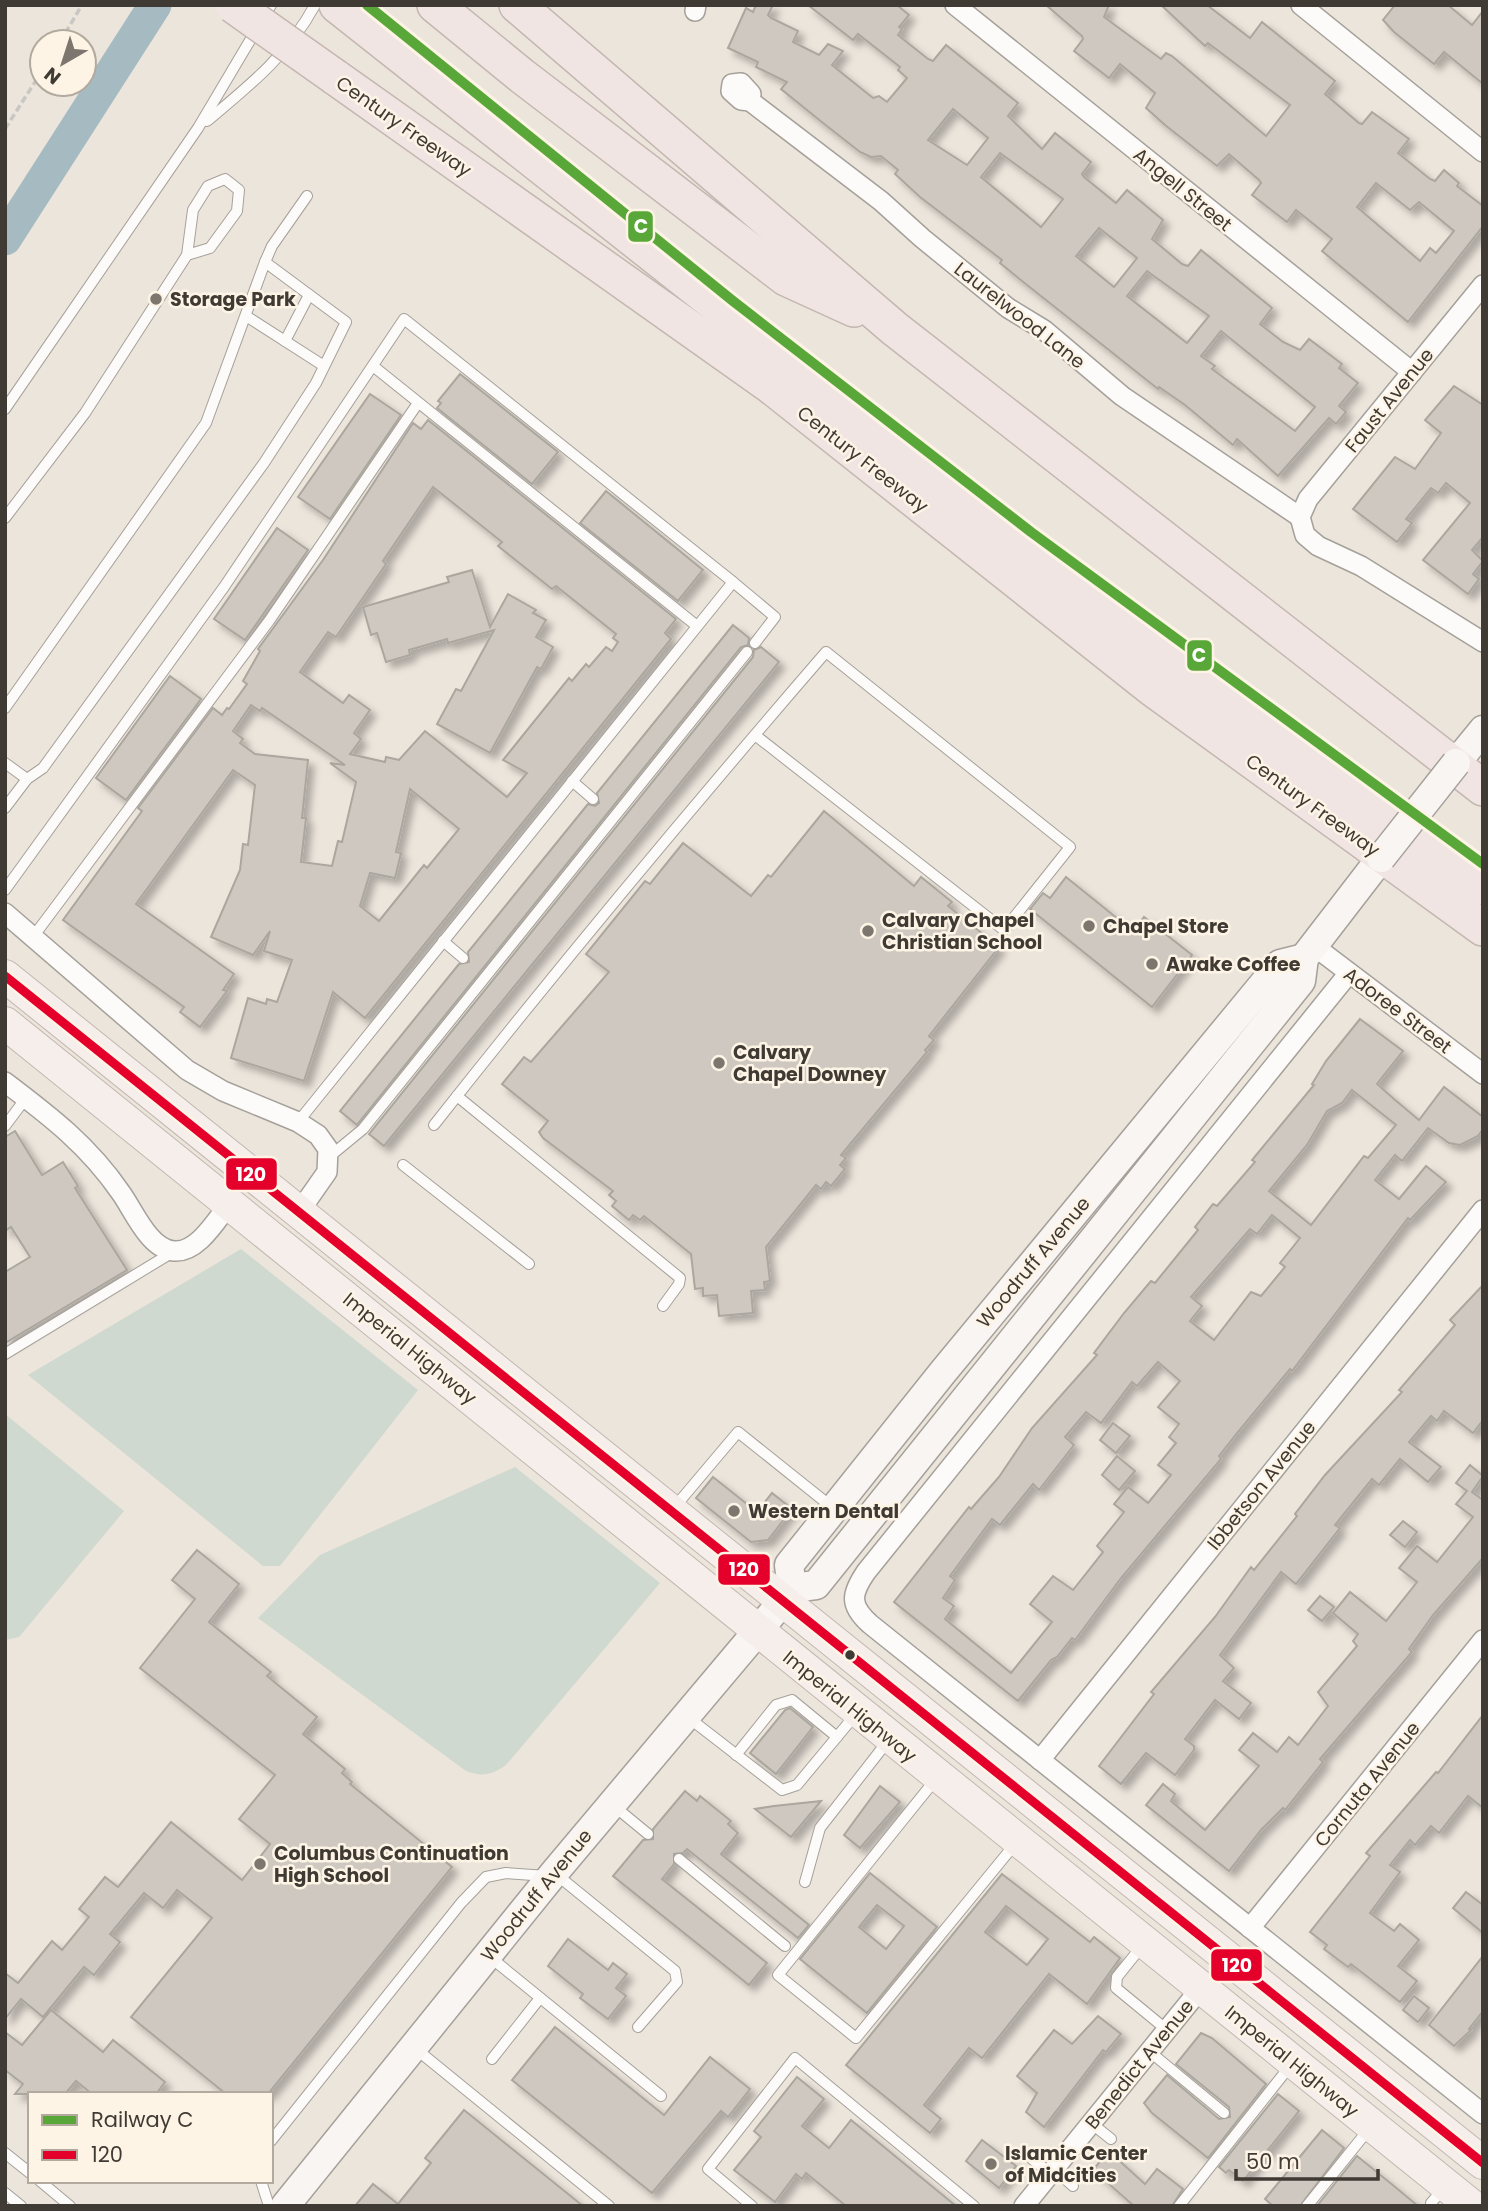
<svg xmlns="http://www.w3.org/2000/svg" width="1488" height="2211" viewBox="0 0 1488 2211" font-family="Poppins,sans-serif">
	<defs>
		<filter id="shadow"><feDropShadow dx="6" dy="6" stdDeviation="3.5" flood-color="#0004"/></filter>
	</defs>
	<rect width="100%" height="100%" fill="#ece5dc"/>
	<g fill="#cfd9cf">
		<path d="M241,1249L418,1390L280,1566H263L28,1375Z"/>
		<path d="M5,1414L124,1511L19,1637L5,1640Z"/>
		<path d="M515,1467L660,1583L506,1765C492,1775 482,1777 466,1771L258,1618L320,1555Z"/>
	</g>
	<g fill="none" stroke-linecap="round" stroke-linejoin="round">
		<path stroke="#a6bac2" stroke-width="33" d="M5,239L155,5"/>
	</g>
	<g fill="#cec8c0" stroke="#aba69e" stroke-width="2" fill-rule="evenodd" filter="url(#shadow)">
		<path d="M756,5H773L768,15L771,18L798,31L793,42L819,55L828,44L843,51L832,65L873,98L879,96L887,102L907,78L898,70L900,67L858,34L853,40L808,5H897L909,15L899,27L902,29L898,35L928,59L933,61L946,45L1018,103L1008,116L1042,149L1055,133L1091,162L1082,174L1084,177L1116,203L1127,190L1163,220L1152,239L1182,264L1188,266L1201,250L1272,308L1260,324L1283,342L1300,350L1309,339L1342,364L1339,368L1358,383L1339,406L1346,412L1336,424L1329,418L1278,476L1237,439L1233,445L1185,405L1159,387L1158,389L1022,281L1000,263L1002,260L920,197L895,174L898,170L881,156L871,157L860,152L823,123L781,89L787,82L756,67L758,62L728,48L746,8L753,12ZM953,109L988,138L967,165L928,140ZM1000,153L1063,199L1041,227L981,177ZM1099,228L1137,258L1114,287L1076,256ZM1147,271L1209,316L1187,343L1127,296ZM1221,331L1315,407L1295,431L1212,369L1215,366L1201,356Z"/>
		<path d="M1046,5H1109L1104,17L1161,59L1166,53L1172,56L1266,136L1290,105L1208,43L1205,46L1161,5H1207L1250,38L1262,22L1335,81L1325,94L1359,123L1362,124L1372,112L1409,139L1398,153L1430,179L1435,181L1444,170L1459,183L1457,186L1483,206V226L1408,322L1322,251L1332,239L1296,210L1287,222L1252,195L1261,183L1259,180L1229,154L1217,166L1165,125L1146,108L1155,93L1120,64L1109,78L1074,51L1083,39L1082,36ZM1376,183L1410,210L1419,202L1454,231L1436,253L1430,248L1420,261L1357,207Z"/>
		<path d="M1395,5H1448L1472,25L1483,11V84L1444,52L1434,64L1394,32L1383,20Z"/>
		<path d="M460,374L558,452L532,484L437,408L441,403L438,401Z"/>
		<path d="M1454,386L1483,405V537L1472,550L1483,561L1473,574L1479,579L1468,594L1423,560L1470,503L1446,483L1438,493L1431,488L1406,519L1412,523L1397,542L1353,509L1395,457L1415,469L1441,433L1425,420Z"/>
		<path d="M370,394L401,415L330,519L298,497Z"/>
		<path d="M428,420L676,619L665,633L671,639L365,1018L333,992L304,1081L231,1058L248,998L266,1004L267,999L277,1002L292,960L264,951L270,931L253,955L211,937L240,870L243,844L248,845L255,785L233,770L136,904L234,974L223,990L227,991L200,1027L180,1012L184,1007L63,920L142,811L138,808L213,708L222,715L227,708L229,709L247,684L243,681L260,651L258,649L323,560L413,423L421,429ZM433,487L502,542L498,546L518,562L552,589L556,586L616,634L613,638L618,642L612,651L606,647L589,667L586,664L572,681L569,678L503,760L527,773L507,797L425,731L399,760L386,757L385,762L350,754L361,739L354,733L370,710L349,695L343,703L300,672L328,632L336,637L386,564L383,561ZM251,705L260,711L262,708L345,765L330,763L356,782L342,842L338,841L332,866L301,862L306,818H302L308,760L255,754L240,743L243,739L233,731ZM410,789L459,829L427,868L424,865L379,921L360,906L370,873L395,878L401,853L396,852Z"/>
		<path d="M606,491L703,570L678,601L580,523Z"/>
		<path d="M277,528L308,550L245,640L214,619Z"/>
		<path d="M472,570L490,627L508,594L536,610L533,613L546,620L536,637L553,647L541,669L537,667L490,753L437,724L456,689L461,691L494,630L448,643L447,639L409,650L410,655L386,662L377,633L371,635L363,607L449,582L447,577Z"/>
		<path d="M733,625L749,638L748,645L741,647L357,1125L340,1111L459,964L469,962L468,952L588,804L595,806L599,803L597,793Z"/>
		<path d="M761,647L779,662L384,1146L369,1134L753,657L754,650Z"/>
		<path d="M170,676L201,699L126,800L96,778Z"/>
		<path d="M824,811L914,886L921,877L952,902L948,906L999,947L929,1036L934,1040L925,1050L927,1052L841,1155L846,1158L840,1165L845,1169L831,1186L826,1182L821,1189L816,1185L766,1247L770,1281L764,1282L765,1290L751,1291L753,1313L719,1316L717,1295L703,1296V1288L695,1289L691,1254L644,1216L640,1220L633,1215L629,1220L612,1206L616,1201L609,1195L613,1191L543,1138L539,1132L548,1121L502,1084L524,1057L531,1062L609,972L586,954L645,881L650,884L683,843L751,896L768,875L771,877Z"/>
		<path d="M1066,877L1133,931L1144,917L1192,955L1152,1007L1030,909L1043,893L1050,898Z"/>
		<path d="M1360,1019L1403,1051L1377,1084L1394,1099L1419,1120L1444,1087L1483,1117V1129L1478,1136L1460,1145L1449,1143L1428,1128L1402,1161L1395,1155L1375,1180L1399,1199L1426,1166L1446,1182L1410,1220L1408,1218L1292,1371L1290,1369L1238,1432L1219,1456L1221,1459L1121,1578L1075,1640L1072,1638L1057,1657L1051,1660L1018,1701L894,1602L969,1507L971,1509L999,1477L1032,1428L1097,1355L1094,1353L1124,1313L1151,1281L1155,1283L1198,1230L1195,1227L1213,1204L1217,1206L1255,1162L1252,1160L1314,1085L1312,1084L1326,1061ZM1352,1090L1396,1125L1368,1158L1364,1156L1311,1225L1269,1191L1307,1145L1327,1111L1342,1103ZM1272,1215L1300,1238L1280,1263L1285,1267L1261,1296L1251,1292L1214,1340L1190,1321L1202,1306L1191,1297L1250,1229L1257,1234ZM1158,1362L1180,1381L1158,1407L1179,1424L1169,1437L1176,1443L1158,1465L1171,1475L1148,1503L1128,1487L1114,1504L1124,1512L1097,1546L1103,1552L1073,1590L1053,1576L1030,1604L1052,1622L1011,1673L945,1619L954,1606L943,1598L955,1580L950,1576L992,1519L1000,1525L1033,1484L1039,1490L1074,1445L1065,1437L1086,1412L1101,1423L1132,1382L1137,1386Z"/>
		<path d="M15,1131L42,1175L63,1162L78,1186L75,1188L127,1270L5,1343V1272L30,1257L11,1227L5,1231V1137Z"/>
		<path d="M1483,1285V1420L1473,1433L1444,1411L1437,1421L1431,1416L1409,1442L1441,1467L1428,1482L1400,1459L1379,1485L1372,1479L1335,1525L1340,1528L1296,1584L1281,1572L1220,1655L1234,1668L1223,1681L1251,1703L1239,1719L1215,1700L1185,1739L1194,1746V1750L1175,1775L1146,1753L1121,1784L1099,1766L1154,1694L1151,1692L1215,1617L1251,1567L1254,1570L1297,1516L1295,1514L1325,1475L1402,1392L1399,1390L1455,1325L1450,1320Z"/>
		<path d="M1113,1423L1130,1436L1116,1453L1100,1440Z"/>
		<path d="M1117,1456L1135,1471L1119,1490L1102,1475Z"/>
		<path d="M1470,1465L1483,1476L1472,1492L1483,1500V1558L1433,1615L1409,1649L1412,1652L1320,1759L1323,1762L1285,1810L1283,1808L1261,1830L1229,1871L1146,1805L1163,1784L1175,1794L1171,1801L1205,1830L1259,1766L1239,1750L1253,1733L1277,1752L1289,1737L1298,1745L1328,1706L1318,1692L1357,1646L1353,1641L1358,1634L1333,1613L1350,1592L1386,1621L1417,1582L1399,1568L1417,1546L1437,1562L1473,1517L1456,1504L1467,1491L1456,1483Z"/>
		<path d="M713,1477L757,1512L772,1493L792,1509L768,1540L751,1542L696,1498Z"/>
		<path d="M1403,1521L1417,1532L1405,1547L1390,1535Z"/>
		<path d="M197,1550L239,1584L209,1622L271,1672L267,1676L317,1717L303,1734L345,1769L342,1773L352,1782L350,1784L452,1867L268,2094H226L131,2017L212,1918L177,1890L163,1908L144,1893L110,1934L120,1942L94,1975L84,1967L43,2017L21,1999L5,2019V1973L18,1983L52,1941L62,1950L89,1917L79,1909L105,1877L118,1887L171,1822L242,1880L270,1844L239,1819L275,1775L140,1668L195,1599L172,1580Z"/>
		<path d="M1320,1596L1334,1607L1322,1621L1308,1610Z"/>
		<path d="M790,1708L813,1727L776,1774L750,1753L785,1710Z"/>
		<path d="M1483,1715V1808L1468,1796L1439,1833L1431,1826L1415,1845L1410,1840L1390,1865L1400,1872L1370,1913L1394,1931L1400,1924L1419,1940L1398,1966L1417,1981L1400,2002L1351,1964L1348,1967L1324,1949L1327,1945L1310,1932L1370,1856L1366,1853L1436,1772L1438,1773Z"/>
		<path d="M880,1786L900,1802L860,1848L844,1835Z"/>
		<path d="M685,1791L697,1801L700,1796L731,1821L728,1824L738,1833L721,1854L809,1925L798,1938L687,1849L683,1853L674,1854V1864L662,1879L767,1963L749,1985L613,1876L643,1840L653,1839V1829Z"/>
		<path d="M821,1801L791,1837L755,1809L774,1806Z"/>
		<path d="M870,1873L937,1927L867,2013L800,1959ZM877,1905L904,1926L886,1949L859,1927Z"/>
		<path d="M1002,1874L1090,1942L1094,1937L1120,1958L1087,2004L1049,1974L982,2058L969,2048L924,2105L941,2119L930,2133L846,2065ZM1006,1906L1048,1939L1027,1965L985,1932Z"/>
		<path d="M1466,1892L1483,1905V1933L1453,1908Z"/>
		<path d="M568,1939L608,1970L613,1963L627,1974L616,1988L626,1996L608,2019L580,1998L583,1994L548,1966Z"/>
		<path d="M1483,1956V2011L1469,2029L1471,2030L1454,2046L1429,2025Z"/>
		<path d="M1414,1996L1429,2008L1418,2022L1403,2010Z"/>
		<path d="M51,2010L103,2052L113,2040L165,2082L156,2094H92L76,2081L65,2094H15L23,2084L5,2070V2032L22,2045Z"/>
		<path d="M1098,2016L1121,2034L1106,2052L1103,2050L1044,2127L1026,2112L1037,2093L1017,2076L1054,2030L1072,2044Z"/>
		<path d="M555,2027L664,2115L710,2057L750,2089L728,2117L721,2111L652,2193L512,2080Z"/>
		<path d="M1201,2033L1212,2038L1266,2084L1208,2158L1152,2113L1144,2103L1167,2075L1219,2119L1230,2117L1229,2107L1176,2064Z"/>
		<path d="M797,2077L824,2099L802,2126L829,2148L851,2120L956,2206H846L806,2173L802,2179L796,2174L775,2202L734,2170L761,2137L754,2131Z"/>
		<path d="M1278,2094L1299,2111L1243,2181L1229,2170L1226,2173L1219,2167Z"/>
		<path d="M464,2110L583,2206H355L373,2184L398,2204L431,2163L425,2158Z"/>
		<path d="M1322,2130L1344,2148L1300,2206H1273L1265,2199Z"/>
		<path d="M982,2140L1016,2166L999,2188L966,2161Z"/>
		<path d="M1106,2154H1112L1145,2184L1157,2169L1183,2189L1172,2206H1134L1093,2170Z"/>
		<path d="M1357,2156L1394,2186L1418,2206H1317Z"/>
	</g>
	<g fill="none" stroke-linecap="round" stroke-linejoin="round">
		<g stroke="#a5a099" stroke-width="12">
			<g id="service">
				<path d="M207,121C249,86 288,55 315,5"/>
				<path d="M265,262L272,246L307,196"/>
				<path d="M246,316L324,366"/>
				<path d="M285,341L309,295"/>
				<path d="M373,366L697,626"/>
				<path d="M5,409L198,128L271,5"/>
				<path d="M5,518L85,413L187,255L193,210L208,186L225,179L239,190L237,211L210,248L187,255"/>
				<path d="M733,582L775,617L755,643"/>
				<path d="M5,708L206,423L265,262L346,322L316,383L264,463L43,768L27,779L5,808"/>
				<path d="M5,763L27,779"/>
				<path d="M572,781L593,799"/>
				<path d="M5,890L224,587L404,319L733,582L298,1122"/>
				<path d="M33,937L269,621L418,403"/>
				<path d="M443,941L463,958"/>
				<path d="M457,1096L680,1278L679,1284L663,1306"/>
				<path d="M434,1125C561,964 692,807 826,652L1070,847L1004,930L755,735"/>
				<path d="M5,1126L26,1098"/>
				<path d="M329,1157L363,1129L747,652"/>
				<path d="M403,1165L529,1264"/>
				<path d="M5,1354L173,1252"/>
				<path d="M673,1509L738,1432L833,1508"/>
				<path d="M689,1718L782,1790L797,1785L856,1714"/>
				<path d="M736,1755L776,1705L792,1700L837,1737"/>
				<path d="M935,1780L778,1975L856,2038L1015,1844"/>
				<path d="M614,1806L648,1834"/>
				<path d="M679,1859L785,1946"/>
				<path d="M557,1875L675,1971L677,1982L638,2027"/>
				<path d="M805,1882L820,1828L887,1742"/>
				<path d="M1142,1946L1117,1977L1116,1988L1167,2030"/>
				<path d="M490,1957L661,2096"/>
				<path d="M416,2049L609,2206"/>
				<path d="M1149,2051L1224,2113"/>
				<path d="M492,2059L540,1998"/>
				<path d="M1091,2123L1111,2139"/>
				<path d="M271,2141L461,1903L486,1877L506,1873L547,1876"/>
				<path d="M5,2153L30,2173"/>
				<path d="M1032,2159L1050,2173"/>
				<path d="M1054,2169L1073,2186"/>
				<path d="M40,2181L70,2206"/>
				<path d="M261,2181L269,2206"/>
				<path d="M5,2193L21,2206"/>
				<path d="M1431,2203L1444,2188"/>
				<path d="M752,2206L708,2169L795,2058L974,2206"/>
				<path d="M1179,2206L1290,2066"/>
				<path d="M1307,2206L1369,2129"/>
			</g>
		</g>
		<g stroke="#a5a099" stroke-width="22">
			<g id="minor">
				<path d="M955,5L1412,372"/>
				<path d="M1301,5L1483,152"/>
				<path d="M695,11L696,5"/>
				<path d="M750,101L751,94L741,83L732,84L731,91L741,100L750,101L881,201L922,238L1008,308L1044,330L1122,396L1300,517"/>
				<path d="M1483,285L1308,499L1300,517L1305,535L1318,546L1361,566L1483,642"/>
				<path d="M5,913L187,1070L223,1091L298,1122L318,1135L328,1149L327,1172L299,1212"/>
				<path d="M1314,946L1483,1074"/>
				<path d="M1349,973L866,1572C851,1594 849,1605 870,1624L1483,2114"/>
				<path d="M5,1082C50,1116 89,1146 121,1193C134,1211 149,1249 174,1251C198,1253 217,1219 230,1203"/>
				<path d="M1040,1760L1483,1210"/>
				<path d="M1250,1928L1483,1640"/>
				<path d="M1024,2206L1201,1988"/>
			</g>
		</g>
		<g stroke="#a5a099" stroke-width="31">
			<g id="secondary">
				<path d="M1456,763L1483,730"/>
				<path d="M792,1588L816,1585L1301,981L1304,958L1381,858"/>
				<path d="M285,2206L554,1873L782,1602L792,1588L789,1565L943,1372L1280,964L1304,958"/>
			</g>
		</g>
		<g stroke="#c4b6b0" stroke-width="34">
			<g id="primary">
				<path d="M5,976L1483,2163"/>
				<path d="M5,1023L1472,2206"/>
			</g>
		</g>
		<g stroke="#c4b6b0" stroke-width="38">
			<g id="motorway">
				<path d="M337,5L1137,637L1483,887"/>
				<path d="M435,5L522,76L786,278L854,309"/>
				<path d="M517,5L895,329L1483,788"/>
				<path d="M335,77L771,386L1152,688L1483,928"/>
			</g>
		</g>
		<g stroke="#c9c7c3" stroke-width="3.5" stroke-dasharray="7 3.5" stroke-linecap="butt">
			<path d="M60,42L82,5"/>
			<path d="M5,129L42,71"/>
		</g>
		<use href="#service" stroke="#fcfbfa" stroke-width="10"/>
		<use href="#minor" stroke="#fcfbfa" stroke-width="19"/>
		<use href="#secondary" stroke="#f9f5f3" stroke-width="28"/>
		<use href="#primary" stroke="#f5eeeb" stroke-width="32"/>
		<use href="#motorway" stroke="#f0e5e2" stroke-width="35"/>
		<g stroke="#a5a099" stroke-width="31" stroke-linecap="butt">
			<path id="secondary-bridge" d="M1381,858L1456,763"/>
		</g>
		<g stroke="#c4b6b0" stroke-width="38" stroke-linecap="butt">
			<path id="motorway-bridge" d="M233,5L335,77"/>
		</g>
		<use href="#secondary-bridge" stroke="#f9f5f3" stroke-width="28"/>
		<use href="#motorway-bridge" stroke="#f0e5e2" stroke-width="35"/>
		<g stroke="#fef4e6" stroke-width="14">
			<path id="bus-1" d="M5,976L1483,2163"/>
		</g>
		<use href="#bus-1" stroke="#e4002b" stroke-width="9"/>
		<g stroke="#fef4e6" stroke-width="16">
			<path id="rail-1" d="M367,5L733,301L1031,532L1483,864"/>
		</g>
		<use href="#rail-1" stroke="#58a738" stroke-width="10"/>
	</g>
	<g fill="#7c766e" stroke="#fef4e6" stroke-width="2.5">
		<circle cx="156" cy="299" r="7"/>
		<circle cx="1089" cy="926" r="7"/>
		<circle cx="868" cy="931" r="7"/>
		<circle cx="1152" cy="964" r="7"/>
		<circle cx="719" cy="1063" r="7"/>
		<circle cx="734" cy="1511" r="7"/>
		<circle cx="260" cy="1864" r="7"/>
		<circle cx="991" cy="2164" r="7"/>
	</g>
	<circle fill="#3f3a33" stroke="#fef4e6" stroke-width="2.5" cx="850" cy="1655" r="6"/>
	<g text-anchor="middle" stroke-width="5" stroke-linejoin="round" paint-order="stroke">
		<g font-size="19" fill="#3f3a33" stroke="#fef4e6">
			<text transform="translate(404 126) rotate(35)" y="7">Century Freeway</text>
			<text transform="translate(1183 189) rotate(39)" y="7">Angell Street</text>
			<text transform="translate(1020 315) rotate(38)" y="7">Laurelwood Lane</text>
			<text transform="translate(1389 400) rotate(-51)" y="7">Faust Avenue</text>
			<text transform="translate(863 459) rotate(38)" y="7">Century Freeway</text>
			<text transform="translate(1313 805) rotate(36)" y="7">Century Freeway</text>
			<text transform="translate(1398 1010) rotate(37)" y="7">Adoree Street</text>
			<text transform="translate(1033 1262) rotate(-50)" y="7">Woodruff Avenue</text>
			<text transform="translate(410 1348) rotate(39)" y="7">Imperial Highway</text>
			<text transform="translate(1261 1485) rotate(-51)" y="7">Ibbetson Avenue</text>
			<text transform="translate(850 1706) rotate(39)" y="7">Imperial Highway</text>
			<text transform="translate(1367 1784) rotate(-51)" y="7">Cornuta Avenue</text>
			<text transform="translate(536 1895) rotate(-51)" y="7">Woodruff Avenue</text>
			<text transform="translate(1292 2061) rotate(39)" y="7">Imperial Highway</text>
			<text transform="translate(1139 2064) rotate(-51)" y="7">Benedict Avenue</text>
		</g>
		<g font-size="19" font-weight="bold" fill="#3f3a33" stroke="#fef4e6" text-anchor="start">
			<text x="170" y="306">Storage Park</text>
			<text x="882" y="927">Calvary Chapel<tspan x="882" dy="22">Christian School</tspan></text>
			<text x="1103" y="933">Chapel Store</text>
			<text x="1166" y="971">Awake Coffee</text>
			<text x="733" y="1059">Calvary<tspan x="733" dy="22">Chapel Downey</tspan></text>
			<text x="748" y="1518">Western Dental</text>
			<text x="274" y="1860">Columbus Continuation<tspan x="274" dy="22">High School</tspan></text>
			<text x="1005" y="2160">Islamic Center<tspan x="1005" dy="22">of Midcities</tspan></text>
		</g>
	</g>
	<g stroke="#fef4e6" stroke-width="2.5">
		<rect x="627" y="210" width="27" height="33" rx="7" fill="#58a738"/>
		<rect x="1186" y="639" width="27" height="33" rx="7" fill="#58a738"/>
		<rect x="225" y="1157" width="53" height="34" rx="7" fill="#e4002b"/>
		<rect x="717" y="1553" width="54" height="33" rx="7" fill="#e4002b"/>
		<rect x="1210" y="1948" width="53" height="34" rx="7" fill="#e4002b"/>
	</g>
	<g font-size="19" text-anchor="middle" font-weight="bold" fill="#fff">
		<text x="641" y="233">C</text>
		<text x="1199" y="662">C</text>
		<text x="251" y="1181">120</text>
		<text x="744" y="1576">120</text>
		<text x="1237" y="1972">120</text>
	</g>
	<rect width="1488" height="2211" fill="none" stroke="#3f3a33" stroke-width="14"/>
	<rect x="28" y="2092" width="245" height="91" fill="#fef4e6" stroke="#b2aa9e" stroke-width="2"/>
	<rect x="42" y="2115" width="35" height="10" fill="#58a738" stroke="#b2aa9e" stroke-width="2"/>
	<text x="91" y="2127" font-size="21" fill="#3f3a33">Railway C</text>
	<rect x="42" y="2150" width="35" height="10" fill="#e4002b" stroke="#b2aa9e" stroke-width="2"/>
	<text x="91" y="2162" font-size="21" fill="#3f3a33">120</text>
	<g transform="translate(63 63) rotate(219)"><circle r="33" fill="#fef4e6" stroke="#b2aa9e" stroke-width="2"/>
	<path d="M0-5L12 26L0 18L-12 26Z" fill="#7c766e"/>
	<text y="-10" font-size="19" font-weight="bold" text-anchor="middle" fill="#3f3a33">N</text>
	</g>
	<path d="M1236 2169v10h142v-10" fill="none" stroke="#3f3a33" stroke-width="3.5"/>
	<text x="1246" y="2169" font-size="21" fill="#3f3a33" stroke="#fef4e6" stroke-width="5" paint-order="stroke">50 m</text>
</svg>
